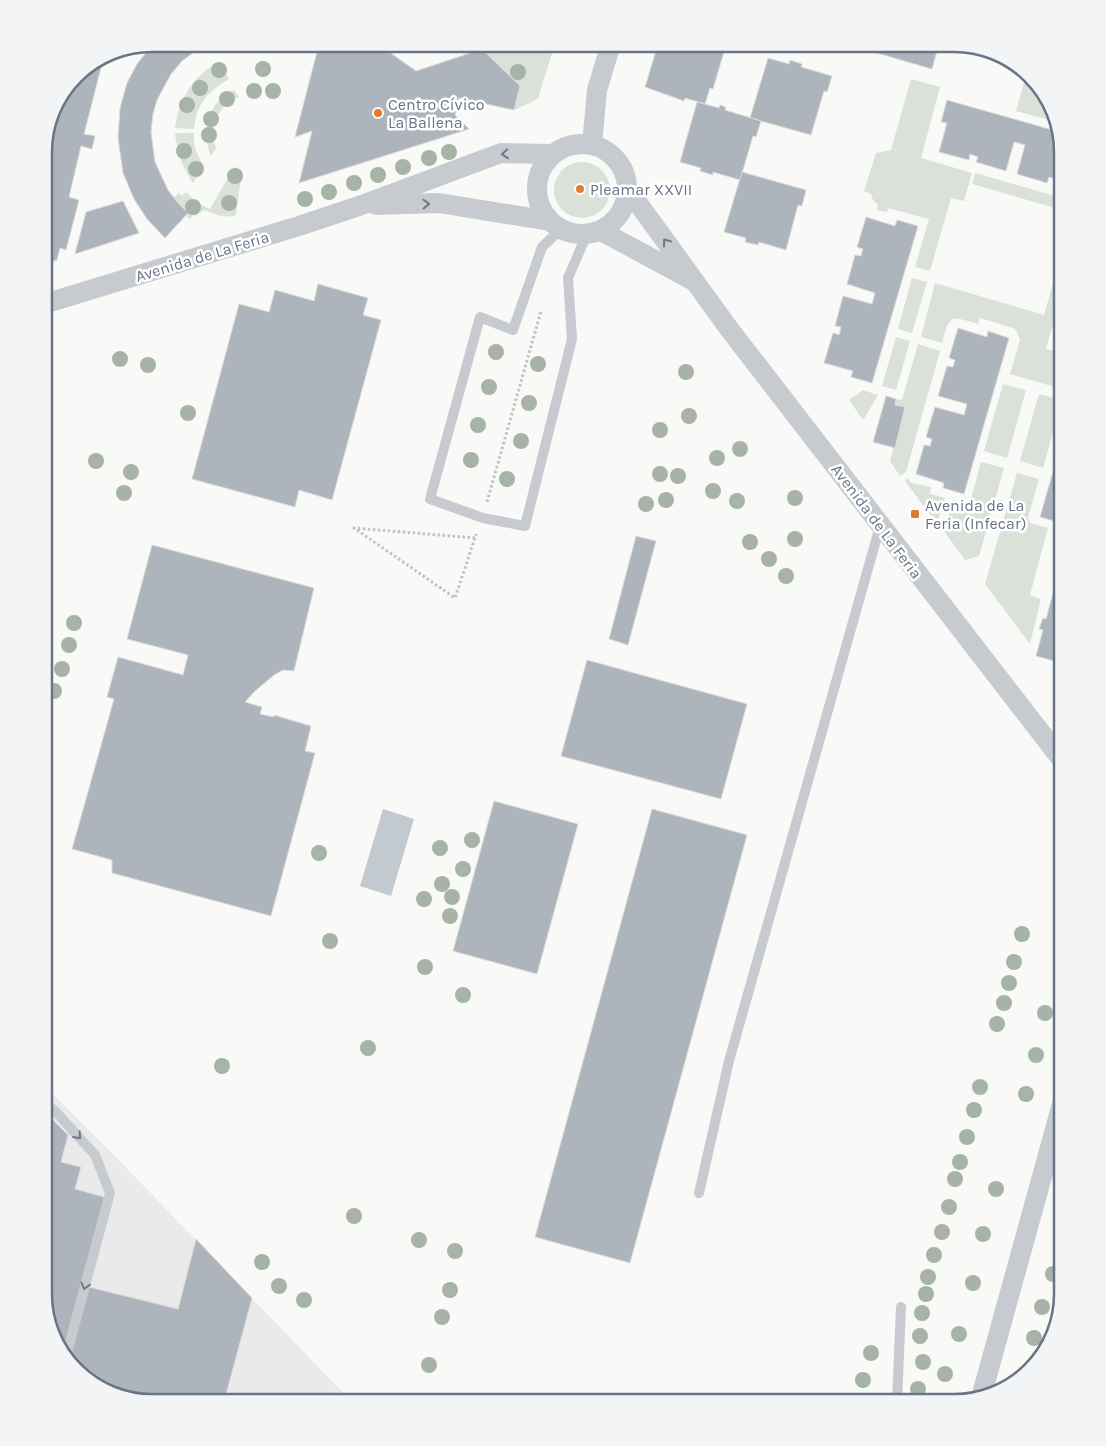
<svg xmlns="http://www.w3.org/2000/svg" width="1106" height="1446" viewBox="0 0 1106 1446" font-family="Karla,sans-serif">
	<rect width="100%" height="100%" fill="#f9f9f7"/>
	<path fill="#eaeaea" d="M44,1085L111,1152L352,1402H152L98,1388L62,1354L44,1293Z"/>
	<g fill="#dae1d8">
		<path d="M477,44H555L538,98L532,102L514,110L520,86Z"/>
		<path d="M220,62L229,79C207,92 197,103 194,129L175,128C179,100 193,74 220,62Z"/>
		<path d="M1026,75L1044,92L1053,121L1016,111Z"/>
		<path d="M911,79L940,87L921,158L972,173L964,201L951,198L930,271L915,267L929,219L888,208L887,212L877,210L878,205L873,200L871,194L864,191L876,153L891,150Z"/>
		<path d="M234,90L239,97C218,105 208,128 216,148L211,156C200,129 208,103 234,90Z"/>
		<path d="M175,133H194C192,145 198,156 204,167L193,183C182,167 177,152 175,133Z"/>
		<circle cx="582" cy="190" r="28"/>
		<path d="M234,167L242,170L236,215C225,219 214,214 204,210L196,216L193,215L190,219L186,216L188,213L173,198L179,193L182,196L186,192L196,202L210,209Z"/>
		<path d="M975,173L1062,198V210L972,184Z"/>
		<path d="M1062,252V293L1046,349L1062,353V389L1010,374L1020,340L1016,330L1013,328L980,318L978,324C950,316 950,314 942,343L921,337L935,283L1044,315Z"/>
		<path d="M912,278L927,282L912,333L898,329Z"/>
		<path d="M896,337L910,341L896,390L882,386Z"/>
		<path d="M918,344L940,351L906,472L900,476L890,461L905,407L895,405L896,399L902,400Z"/>
		<path d="M1003,384L1026,390L1007,458L984,451Z"/>
		<path d="M863,390L878,395L863,420L849,400Z"/>
		<path d="M1039,394L1062,400L1043,468L1020,461Z"/>
		<path d="M981,462L1004,468L979,556L965,560L944,531L953,500L964,503L971,499Z"/>
		<path d="M1017,473L1039,479L1028,518L1030,523L1048,528L1030,595L1041,599L1030,644L985,584Z"/>
		<path d="M908,478L911,483L931,487L930,494L945,498L937,524L905,481Z"/>
	</g>
	<path fill="#c2c9cf" d="M383,809L414,819L391,896L360,886Z"/>
	<g fill="#aeb4bb" stroke="#dbdbd9">
		<path d="M153,44H205L182,61L171,74L157,100L153,114L151,132L155,162L168,190L177,202L188,213L165,238L147,219L134,199L123,173L118,138L120,108L127,83L137,64Z"/>
		<path d="M319,44H378L416,71L482,49L520,86L514,110L459,98L455,115L469,129L299,183L312,131L295,137Z"/>
		<path d="M658,44L726,45L713,89L710,88L705,104L685,98L684,101L645,87Z"/>
		<path d="M872,44H939L932,69L870,51Z"/>
		<path d="M104,56L84,134L95,136L92,149L81,146L69,197L79,200L66,250L60,248L57,260L44,264V145L55,105L81,71Z"/>
		<path d="M768,58L789,64L790,60L802,64L801,67L832,76L827,92L824,91L811,135L750,118Z"/>
		<path d="M947,100L1056,131L1062,153V187L1055,185L1056,179L1049,177L1047,183L1017,174L1025,145L1014,142L1006,171L976,162L978,157L970,154L969,160L939,152L947,123L941,122Z"/>
		<path d="M697,102L719,108L720,105L726,107L725,110L761,121L756,137L753,136L740,180L713,172V175L700,171L701,168L680,162Z"/>
		<path d="M742,172L806,190L802,206L798,205L786,250L759,242L758,245L745,242L746,238L724,232Z"/>
		<path d="M123,201L139,233L75,254L86,212Z"/>
		<path d="M866,217L895,226L897,220L918,226L872,383L851,377L853,371L824,363L833,333L839,335L841,327L835,326L843,296L872,304L875,293L847,284L855,255L861,256L863,249L857,247Z"/>
		<path d="M318,284L368,298L363,315L381,320L332,500L299,490L295,507L192,479L239,304L269,312L275,290L314,301Z"/>
		<path d="M958,328L987,337L988,331L1009,338L964,494L943,488L944,483L916,474L924,445L930,446L932,439L926,437L935,407L964,415L967,404L938,396L947,366L953,367L955,360L949,358Z"/>
		<path d="M1062,333V347L1059,346Z"/>
		<path d="M886,396L896,399L895,405L905,407L895,448L873,442Z"/>
		<path d="M1062,440V519L1061,523L1040,517Z"/>
		<path d="M636,536L656,541L628,645L609,639Z"/>
		<path d="M152,545L314,588L294,671L283,670L274,675L254,692L245,702L262,707L260,714L274,717V715L311,726L305,751L315,753L271,916L112,873V860L72,849L114,699L107,697L118,657L183,675L188,655L127,639Z"/>
		<path d="M1053,593L1062,596V667L1057,665L1058,662L1036,656L1043,630L1039,629L1043,618L1046,619Z"/>
		<path d="M587,660L747,704L721,799L561,756Z"/>
		<path d="M494,801L578,824L537,974L453,951Z"/>
		<path d="M652,809L747,835L630,1263L535,1237Z"/>
		<path d="M44,1118L53,1120L68,1135L61,1162L81,1167L75,1189L104,1197L89,1287L178,1309L196,1239L252,1298L224,1402H152L98,1388L62,1354L44,1293Z"/>
	</g>
	<g fill="none" stroke-linecap="round" stroke-linejoin="round">
		<g stroke="#c1c2c5" stroke-width="3" stroke-dasharray="2.5 2.5" stroke-linecap="butt">
			<path d="M487,502L541,311"/>
			<path d="M475,538L455,598L354,528L475,538L476,534"/>
		</g>
		<g stroke="#c7cace" stroke-width="10">
			<path d="M561,229L542,247L513,330L480,317L430,499L483,518L525,526L572,339L568,278L587,234"/>
			<path d="M44,1102L56,1112L95,1155L110,1193L67,1353"/>
			<path d="M699,1193L729,1061L880,526"/>
			<path d="M897,1402L901,1307"/>
		</g>
		<g stroke="#c7cace" stroke-width="20">
			<circle cx="582" cy="189" r="45"/>
			<path d="M592,145L597,90L611,44"/>
			<path d="M627,188L730,330L1062,760"/>
			<path d="M376,205L439,203L550,221"/>
			<path d="M601,231L690,279"/>
			<path d="M44,304L299,226L359,206L501,153L553,154"/>
			<path d="M982,1394L1062,1104"/>
		</g>
	</g>
	<g fill="#a7b3a6">
		<circle cx="263" cy="69" r="8"/>
		<circle cx="219" cy="70" r="8"/>
		<circle cx="518" cy="72" r="8"/>
		<circle cx="200" cy="88" r="8"/>
		<circle cx="254" cy="91" r="8"/>
		<circle cx="273" cy="91" r="8"/>
		<circle cx="227" cy="99" r="8"/>
		<circle cx="187" cy="105" r="8"/>
		<circle cx="211" cy="119" r="8"/>
		<circle cx="209" cy="135" r="8"/>
		<circle cx="184" cy="151" r="8"/>
		<circle cx="449" cy="152" r="8"/>
		<circle cx="429" cy="158" r="8"/>
		<circle cx="403" cy="167" r="8"/>
		<circle cx="196" cy="169" r="8"/>
		<circle cx="378" cy="175" r="8"/>
		<circle cx="235" cy="176" r="8"/>
		<circle cx="354" cy="183" r="8"/>
		<circle cx="329" cy="192" r="8"/>
		<circle cx="305" cy="199" r="8"/>
		<circle cx="229" cy="203" r="8"/>
		<circle cx="193" cy="207" r="8"/>
		<circle cx="496" cy="352" r="8"/>
		<circle cx="120" cy="359" r="8"/>
		<circle cx="538" cy="364" r="8"/>
		<circle cx="148" cy="365" r="8"/>
		<circle cx="686" cy="372" r="8"/>
		<circle cx="489" cy="387" r="8"/>
		<circle cx="529" cy="403" r="8"/>
		<circle cx="188" cy="413" r="8"/>
		<circle cx="689" cy="416" r="8"/>
		<circle cx="478" cy="425" r="8"/>
		<circle cx="660" cy="430" r="8"/>
		<circle cx="521" cy="441" r="8"/>
		<circle cx="740" cy="449" r="8"/>
		<circle cx="717" cy="458" r="8"/>
		<circle cx="471" cy="460" r="8"/>
		<circle cx="96" cy="461" r="8"/>
		<circle cx="131" cy="472" r="8"/>
		<circle cx="660" cy="474" r="8"/>
		<circle cx="678" cy="476" r="8"/>
		<circle cx="507" cy="479" r="8"/>
		<circle cx="713" cy="491" r="8"/>
		<circle cx="124" cy="493" r="8"/>
		<circle cx="795" cy="498" r="8"/>
		<circle cx="666" cy="500" r="8"/>
		<circle cx="737" cy="501" r="8"/>
		<circle cx="646" cy="504" r="8"/>
		<circle cx="795" cy="539" r="8"/>
		<circle cx="750" cy="542" r="8"/>
		<circle cx="769" cy="559" r="8"/>
		<circle cx="786" cy="576" r="8"/>
		<circle cx="74" cy="623" r="8"/>
		<circle cx="69" cy="645" r="8"/>
		<circle cx="62" cy="669" r="8"/>
		<circle cx="54" cy="691" r="8"/>
		<circle cx="472" cy="840" r="8"/>
		<circle cx="440" cy="848" r="8"/>
		<circle cx="319" cy="853" r="8"/>
		<circle cx="463" cy="869" r="8"/>
		<circle cx="442" cy="884" r="8"/>
		<circle cx="452" cy="897" r="8"/>
		<circle cx="424" cy="899" r="8"/>
		<circle cx="450" cy="916" r="8"/>
		<circle cx="1022" cy="934" r="8"/>
		<circle cx="330" cy="941" r="8"/>
		<circle cx="1014" cy="962" r="8"/>
		<circle cx="425" cy="967" r="8"/>
		<circle cx="1009" cy="983" r="8"/>
		<circle cx="463" cy="995" r="8"/>
		<circle cx="1004" cy="1003" r="8"/>
		<circle cx="1045" cy="1013" r="8"/>
		<circle cx="997" cy="1024" r="8"/>
		<circle cx="368" cy="1048" r="8"/>
		<circle cx="1036" cy="1055" r="8"/>
		<circle cx="222" cy="1066" r="8"/>
		<circle cx="980" cy="1087" r="8"/>
		<circle cx="1026" cy="1094" r="8"/>
		<circle cx="974" cy="1110" r="8"/>
		<circle cx="967" cy="1137" r="8"/>
		<circle cx="960" cy="1162" r="8"/>
		<circle cx="955" cy="1179" r="8"/>
		<circle cx="996" cy="1189" r="8"/>
		<circle cx="949" cy="1207" r="8"/>
		<circle cx="354" cy="1216" r="8"/>
		<circle cx="942" cy="1232" r="8"/>
		<circle cx="983" cy="1234" r="8"/>
		<circle cx="419" cy="1240" r="8"/>
		<circle cx="455" cy="1251" r="8"/>
		<circle cx="934" cy="1255" r="8"/>
		<circle cx="262" cy="1262" r="8"/>
		<circle cx="1053" cy="1274" r="8"/>
		<circle cx="928" cy="1277" r="8"/>
		<circle cx="973" cy="1283" r="8"/>
		<circle cx="279" cy="1286" r="8"/>
		<circle cx="450" cy="1290" r="8"/>
		<circle cx="926" cy="1294" r="8"/>
		<circle cx="304" cy="1300" r="8"/>
		<circle cx="1042" cy="1307" r="8"/>
		<circle cx="922" cy="1313" r="8"/>
		<circle cx="442" cy="1317" r="8"/>
		<circle cx="959" cy="1334" r="8"/>
		<circle cx="920" cy="1336" r="8"/>
		<circle cx="1034" cy="1338" r="8"/>
		<circle cx="871" cy="1353" r="8"/>
		<circle cx="923" cy="1362" r="8"/>
		<circle cx="429" cy="1365" r="8"/>
		<circle cx="945" cy="1374" r="8"/>
		<circle cx="863" cy="1380" r="8"/>
		<circle cx="918" cy="1389" r="8"/>
	</g>
	<defs><path id="oneway-chevron" d="M-2-3.5L2.5 0L-2 3.5" fill="none" stroke-width="1.6" stroke-linecap="round" stroke-linejoin="round" transform="scale(1.25)"/></defs>
	<g stroke="#6e788b">
		<use href="#oneway-chevron" transform="translate(505 154) rotate(175)"/>
		<use href="#oneway-chevron" transform="translate(426 204) rotate(-2)"/>
		<use href="#oneway-chevron" transform="translate(666 242) rotate(-126)"/>
		<use href="#oneway-chevron" transform="translate(78 1136) rotate(48)"/>
		<use href="#oneway-chevron" transform="translate(85 1286) rotate(105)"/>
	</g>
	<g fill="#e07c30" stroke="#fff" stroke-width="2">
		<circle cx="378" cy="113" r="5"/>
		<circle cx="580" cy="189" r="5"/>
		<rect x="910" y="509" width="10" height="10" rx="2.5"/>
	</g>
	<g text-anchor="middle" stroke-width="5" stroke-linejoin="round" paint-order="stroke">
		<g font-size="16" fill="#697487" stroke="#fff" text-anchor="start">
			<text x="388" y="110">Centro Cívico<tspan x="388" dy="18">La Ballena</tspan></text>
			<text x="590" y="195">Pleamar XXVII</text>
			<text x="925" y="511">Avenida de La<tspan x="925" dy="18">Feria (Infecar)</tspan></text>
		</g>
		<g font-size="16" fill="#697487" stroke="#fff">
			<text transform="translate(202 256) rotate(-17)" y="6">Avenida de La Feria</text>
			<text transform="translate(877 521) rotate(53)" y="6">Avenida de La Feria</text>
		</g>
	</g>
	<path d="M0 0H1106V1446H0ZM152 52H954A100 100 0 0 1 1054 152V1294A100 100 0 0 1 954 1394H152A100 100 0 0 1 52 1294V152A100 100 0 0 1 152 52Z" fill="#f3f4f5" fill-rule="evenodd"/>
	<path fill="none" stroke="#697487" stroke-width="2.5" d="M152 52H954A100 100 0 0 1 1054 152V1294A100 100 0 0 1 954 1394H152A100 100 0 0 1 52 1294V152A100 100 0 0 1 152 52Z"/>
</svg>
